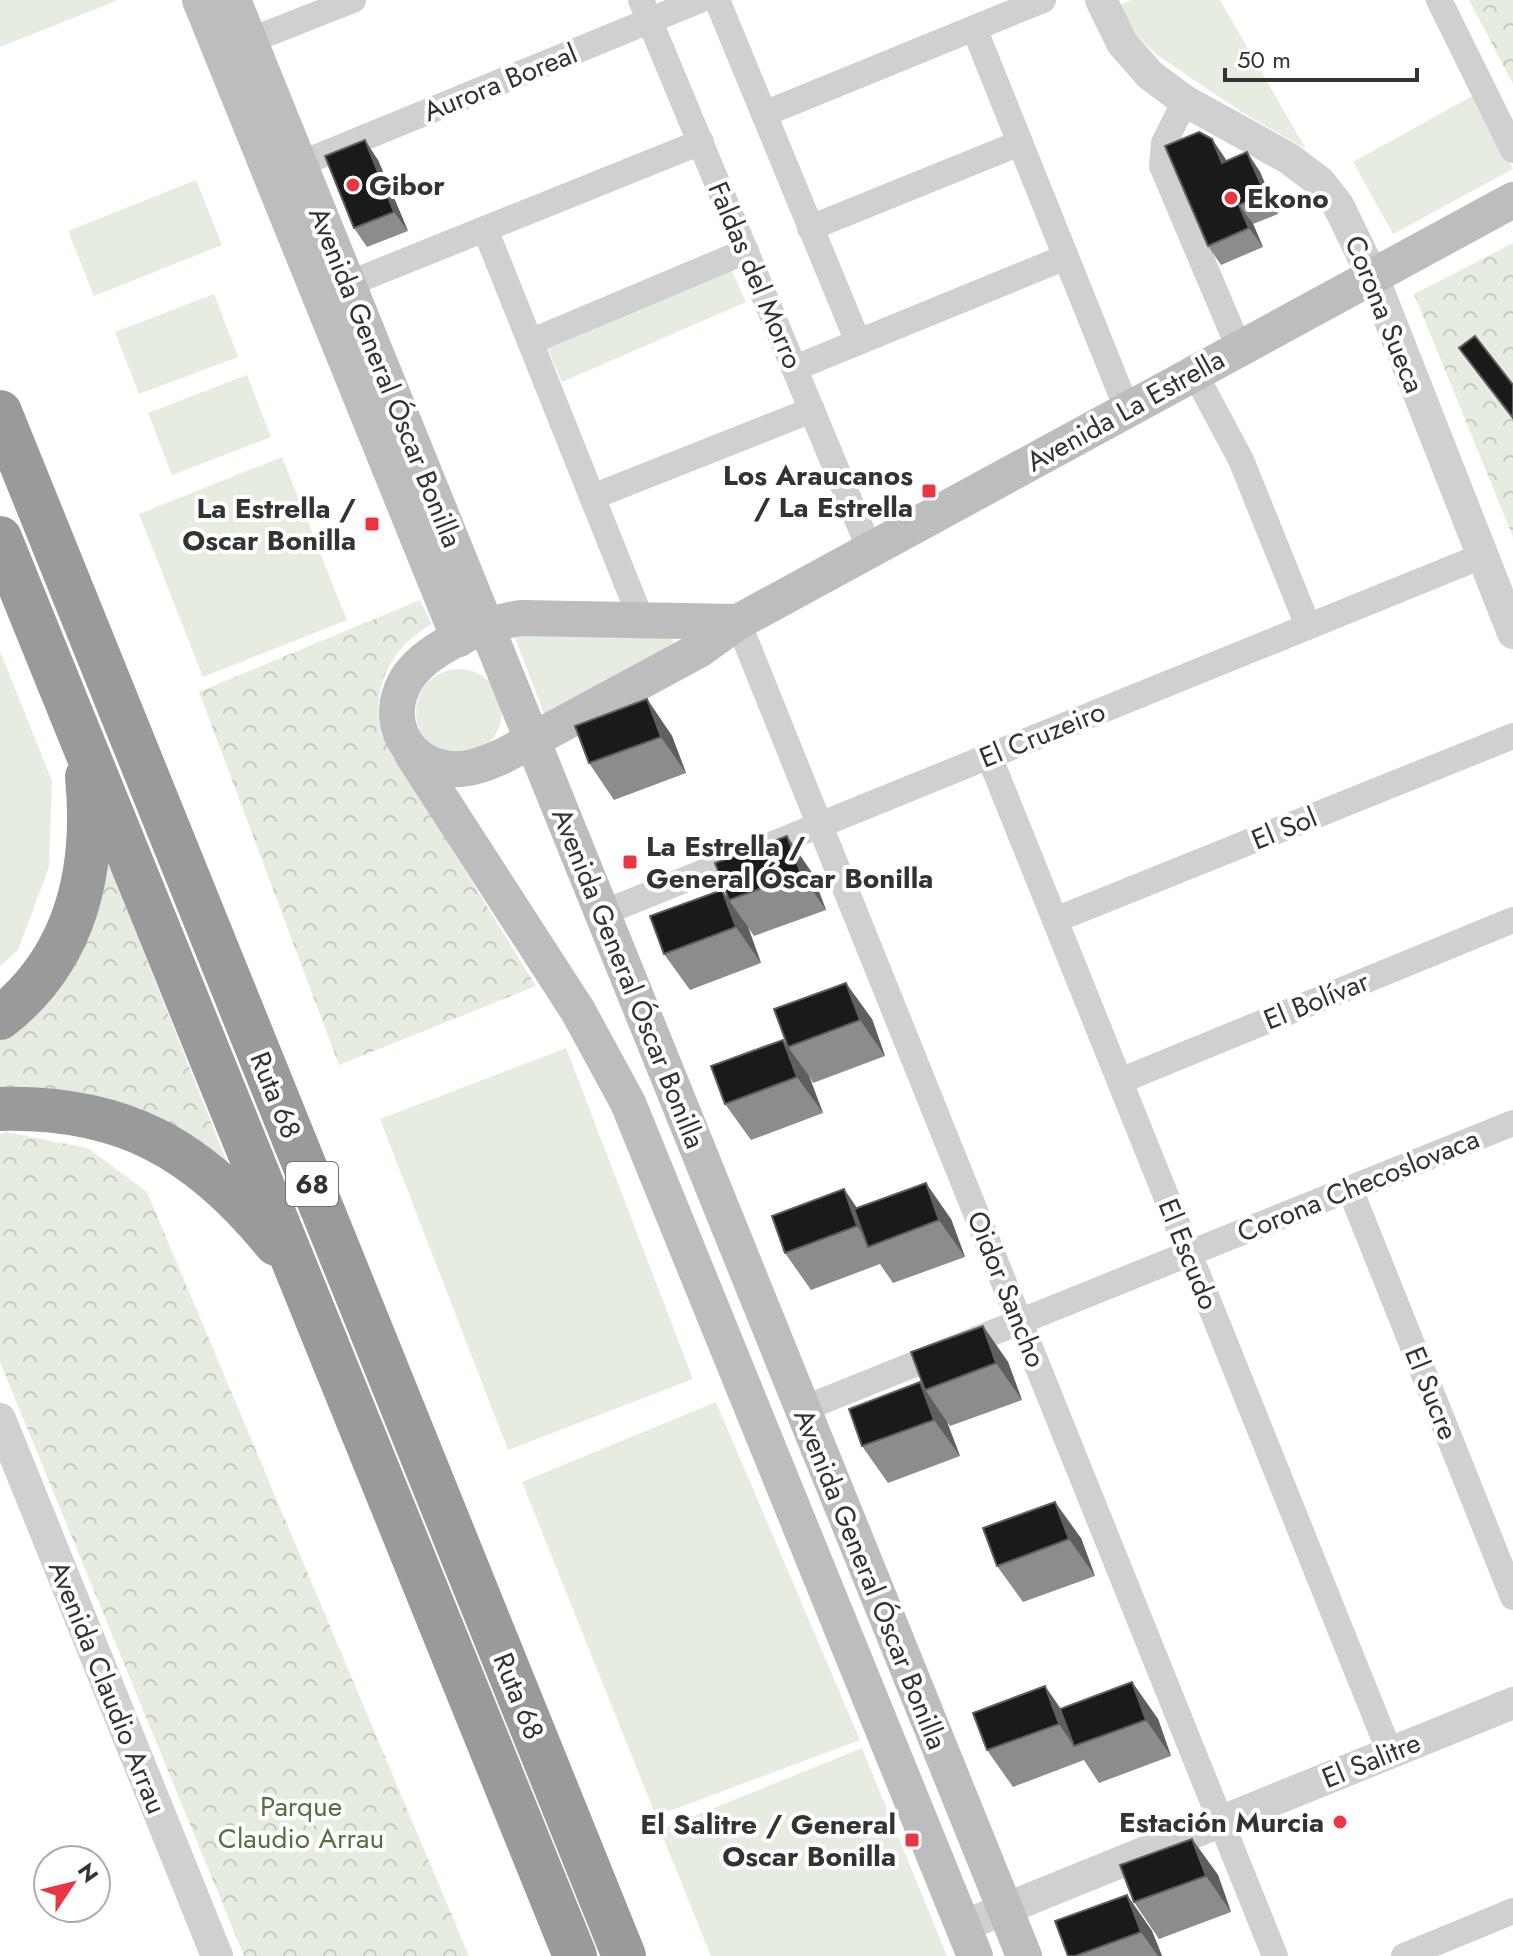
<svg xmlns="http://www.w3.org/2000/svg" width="1513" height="1956" viewBox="0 0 1513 1956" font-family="Jost,sans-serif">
	<defs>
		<pattern id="park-crowns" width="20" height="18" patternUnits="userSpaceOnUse" patternTransform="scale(2)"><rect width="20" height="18" fill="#e6ecdf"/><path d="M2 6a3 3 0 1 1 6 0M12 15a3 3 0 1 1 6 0" fill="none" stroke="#c6cbc0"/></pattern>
	</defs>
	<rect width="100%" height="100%" fill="#fff"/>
	<g fill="#e6ecdf">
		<path d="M0,0H116V1L0,47Z"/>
		<path d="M1132,0H1220L1306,149L1245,114L1157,55L1130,29L1119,5Z"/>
		<path d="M1474,95L1513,169L1393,234L1353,162Z"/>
		<path d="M196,180L222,245L94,296L68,231Z"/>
		<path d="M731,269L746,302L562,382L548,349Z"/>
		<path d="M214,294L238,357L139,394L115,332Z"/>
		<path d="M247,375L271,437L172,475L148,413Z"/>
		<path d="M282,457L347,620L203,677L139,514Z"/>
		<path d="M513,633L670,634L676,648L547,721Z"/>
		<path d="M0,651L52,781L49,867L18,950L0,966Z"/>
		<circle cx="459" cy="712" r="43"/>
		<path d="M566,1048L693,1379L508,1450L380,1119Z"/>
		<path d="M716,1402L860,1740L656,1816L522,1482Z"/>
		<path d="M862,1748L947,1956H711L660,1830Z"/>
	</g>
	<g fill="url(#park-crowns)">
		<path d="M1469,0H1513V84Z"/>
		<path d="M1513,243V537L1414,294Z"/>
		<path d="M420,600L432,624C390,648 371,687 381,734L536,986L339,1065L199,692Z"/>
		<path d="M105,855L230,1170L0,1096V1032Z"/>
		<path d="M6,1132L88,1148L147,1192L469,1956H244L0,1362V1134Z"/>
	</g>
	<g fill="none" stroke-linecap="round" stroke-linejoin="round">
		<g stroke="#d0d0d0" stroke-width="26">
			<path d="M641,0L870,550"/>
			<path d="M717,0L858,342"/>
			<path d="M1439,0L1513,150"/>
			<path d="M974,28L1127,409"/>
			<path d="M249,41L353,0"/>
			<path d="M1185,101L1164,143L1162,166L1239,348"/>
			<path d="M764,114L1043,0"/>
			<path d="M300,164L700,0"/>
			<path d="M810,228L1020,143"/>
			<path d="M485,229L641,619"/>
			<path d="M348,284L701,142"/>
			<path d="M530,342L746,251"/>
			<path d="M795,368L1066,257"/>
			<path d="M1194,372L1241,460L1308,626"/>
			<path d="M592,497L812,410"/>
			<path d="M738,622L1275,1956"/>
			<path d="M989,756L1390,1753"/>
			<path d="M603,913L1482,556"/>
			<path d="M1055,920L1513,736"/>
			<path d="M1120,1081L1513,920"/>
			<path d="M1350,1189L1513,1597"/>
			<path d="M803,1409L1513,1123"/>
			<path d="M1404,1956L1513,1911"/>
		</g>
		<g stroke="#d0d0d0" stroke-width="32">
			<path d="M1101,0L1122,43L1150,75L1185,101L1288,158L1320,182L1338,205L1373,277L1513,633"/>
			<path d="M0,1419L217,1956"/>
			<path d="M963,1926L1513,1703"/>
		</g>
		<g stroke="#bdbdbd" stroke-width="36">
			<path d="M200,0L459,639"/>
			<path d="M233,0L1024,1956"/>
			<path d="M738,622L521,618C485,623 424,648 405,682C384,721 406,764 450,769C469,771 486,763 503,756L699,650L738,622L1513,200"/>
			<path d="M412,754L578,1011L628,1103L975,1956"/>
		</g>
		<g stroke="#9a9a9a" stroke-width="44">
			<path d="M0,412L624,1956"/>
			<path d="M0,538L575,1956"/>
			<path d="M0,1018C77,958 96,869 87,777"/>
			<path d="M0,1109C123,1106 199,1149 276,1244"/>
		</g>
	</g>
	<g fill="#8c8c8c">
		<path d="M1247,152L1260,172L1278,214L1253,224L1263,247L1221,265L1208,246L1225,158L1226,161Z"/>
		<path d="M378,160L408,231L367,247L354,228Z"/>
		<path d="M647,699L672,736L686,773L614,800L589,763Z"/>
		<path d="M787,836L812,873L826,910L754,936L729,900Z"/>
		<path d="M722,890L748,927L761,963L690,990L664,954Z"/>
		<path d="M774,1009L872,1019L885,1056L813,1083L809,1076L823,1113L751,1140L725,1104L783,1040L788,1047Z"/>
		<path d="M844,1189L857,1208L951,1219L965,1257L893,1283L880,1264L811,1290L785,1253Z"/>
		<path d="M983,1326L1008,1362L1022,1400L950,1426L947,1422L960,1456L888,1483L862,1446L920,1382L924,1387Z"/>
		<path d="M983,1528L1081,1538L1095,1576L1023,1602L997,1566Z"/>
		<path d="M1132,1682L1158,1719L1171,1756L1099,1783L1084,1760L1013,1787L987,1750L1045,1686L1061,1709Z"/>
		<path d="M1192,1839L1218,1875L1231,1912L1159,1939L1134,1902Z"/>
		<path d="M1127,1895L1152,1931L1162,1956H1068Z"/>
	</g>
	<g fill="#5f5f5f">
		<path d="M1212,139L1225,158L1235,182L1222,163Z"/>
		<path d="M365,140L378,160L408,231L394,212Z"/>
		<path d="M1247,152L1260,172L1278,214L1265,194Z"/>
		<path d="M1239,205L1253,224L1263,247L1249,228Z"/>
		<path d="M647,699L672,736L686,773L661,737Z"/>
		<path d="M787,836L812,873L826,910L801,874Z"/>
		<path d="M722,890L748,927L761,963L736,927Z"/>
		<path d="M846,983L872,1019L885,1056L860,1020Z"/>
		<path d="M783,1040L809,1076L823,1113L797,1077Z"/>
		<path d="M926,1183L951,1219L965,1257L939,1220Z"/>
		<path d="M844,1189L869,1226L871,1246L857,1226Z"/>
		<path d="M983,1326L1008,1362L1022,1400L996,1363Z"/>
		<path d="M920,1382L947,1422L960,1456L934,1420Z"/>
		<path d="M1055,1502L1081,1538L1095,1576L1069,1539Z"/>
		<path d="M1132,1682L1158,1719L1171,1756L1146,1720Z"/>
		<path d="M1045,1686L1070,1723L1074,1746L1059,1724Z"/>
		<path d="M1192,1839L1218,1875L1231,1912L1206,1876Z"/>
		<path d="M1127,1895L1152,1931L1162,1956H1158L1141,1932Z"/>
	</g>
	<g fill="#1a1a1a" stroke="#5f5f5f" stroke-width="2">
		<path d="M1199,132L1212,139L1222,163L1247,152L1265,194L1239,205L1249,228L1208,246L1165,146Z"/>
		<path d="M365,140L394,212L354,228L325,156Z"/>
		<path d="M1475,336L1513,385V418L1459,348Z"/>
		<path d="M647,699L661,737L589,763L575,726Z"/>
		<path d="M787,836L801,874L729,900L715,863Z"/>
		<path d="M722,890L736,927L664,954L650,916Z"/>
		<path d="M846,983L860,1020L788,1047L774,1009Z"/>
		<path d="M783,1040L797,1077L725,1104L711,1066Z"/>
		<path d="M926,1183L939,1220L868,1247L854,1209Z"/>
		<path d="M844,1189L857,1226L785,1253L772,1216Z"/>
		<path d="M983,1326L996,1363L925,1390L911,1352Z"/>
		<path d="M920,1382L934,1420L862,1446L849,1409Z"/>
		<path d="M1055,1502L1069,1539L997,1566L983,1528Z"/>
		<path d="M1132,1682L1146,1720L1074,1746L1060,1709Z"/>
		<path d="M1045,1686L1059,1724L987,1750L973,1713Z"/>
		<path d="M1192,1839L1206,1876L1134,1902L1120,1865Z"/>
		<path d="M1127,1895L1141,1932L1075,1956H1068L1055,1921Z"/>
	</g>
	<g fill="#ea3543" stroke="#fff" stroke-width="3">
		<circle cx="353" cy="185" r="8"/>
		<circle cx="1231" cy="198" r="8"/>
		<rect x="921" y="483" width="16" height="16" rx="4"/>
		<rect x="364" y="516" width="16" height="16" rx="4"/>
		<rect x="622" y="854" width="16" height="16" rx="4"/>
		<circle cx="1340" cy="1822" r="8"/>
		<rect x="904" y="1832" width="16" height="16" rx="4"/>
	</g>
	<g text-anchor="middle" stroke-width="8" stroke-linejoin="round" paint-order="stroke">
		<rect fill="#fff" stroke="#707070" stroke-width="2" x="286" y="1162" width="52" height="44" rx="6"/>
		<g font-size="26" font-weight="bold" fill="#333">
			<text x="312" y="1193">68</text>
		</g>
		<g font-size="28" fill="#333" stroke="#fff">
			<text transform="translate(500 82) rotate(-22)" y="10">Aurora Boreal</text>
			<text transform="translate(756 275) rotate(67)" y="10">Faldas del Morro</text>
			<text transform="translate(1385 314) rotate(68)" y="10">Corona Sueca</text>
			<text transform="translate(386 377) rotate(68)" y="10">Avenida General Óscar Bonilla</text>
			<text transform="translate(1125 410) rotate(-29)" y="10">Avenida La Estrella</text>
			<text transform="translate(1042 734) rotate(-22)" y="10">El Cruzeiro</text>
			<text transform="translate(1284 828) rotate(-22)" y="10">El Sol</text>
			<text transform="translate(629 978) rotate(68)" y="10">Avenida General Óscar Bonilla</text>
			<text transform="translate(1316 1000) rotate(-22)" y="10">El Bolívar</text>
			<text transform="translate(276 1095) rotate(68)" y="10">Ruta 68</text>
			<text transform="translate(1358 1185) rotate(-22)" y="10">Corona Checoslovaca</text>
			<text transform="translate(1189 1254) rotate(68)" y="10">El Escudo</text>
			<text transform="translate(1007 1289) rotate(68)" y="10">Oidor Sancho</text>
			<text transform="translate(1432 1393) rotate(68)" y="10">El Sucre</text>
			<text transform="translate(871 1579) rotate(68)" y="10">Avenida General Óscar Bonilla</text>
			<text transform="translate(108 1687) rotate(68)" y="10">Avenida Claudio Arrau</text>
			<text transform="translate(519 1696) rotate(68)" y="10">Ruta 68</text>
			<text transform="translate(1371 1760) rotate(-22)" y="10">El Salitre</text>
		</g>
		<g font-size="28" font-weight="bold" fill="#333" stroke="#fff" text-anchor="end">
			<text x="369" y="195" text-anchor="start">Gibor</text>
			<text x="1247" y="208" text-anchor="start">Ekono</text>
			<text x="913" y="485">Los Araucanos<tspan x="913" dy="32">/ La Estrella</tspan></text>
			<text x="356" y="518">La Estrella /<tspan x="356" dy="32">Oscar Bonilla</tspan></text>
			<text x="646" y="856" text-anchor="start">La Estrella /<tspan x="646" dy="32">General Óscar Bonilla</tspan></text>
			<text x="1324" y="1832">Estación Murcia</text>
			<text x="896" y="1834">El Salitre / General<tspan x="896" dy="32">Oscar Bonilla</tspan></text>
		</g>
		<g font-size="28" fill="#56713e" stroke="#fff">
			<text x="301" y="1816">Parque<tspan x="301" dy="32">Claudio Arrau</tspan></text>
		</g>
	</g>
	<g transform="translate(72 1884) rotate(55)"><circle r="38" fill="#ffffff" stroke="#adadad" stroke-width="2"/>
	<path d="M0-6L14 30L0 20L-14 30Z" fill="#ea3543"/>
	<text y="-12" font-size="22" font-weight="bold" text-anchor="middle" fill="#333333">N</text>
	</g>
	<path d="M1225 68v12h192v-12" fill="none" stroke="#333333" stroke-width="4"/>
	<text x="1237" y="68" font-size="24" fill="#333333" stroke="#ffffff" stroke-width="6" paint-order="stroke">50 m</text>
</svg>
